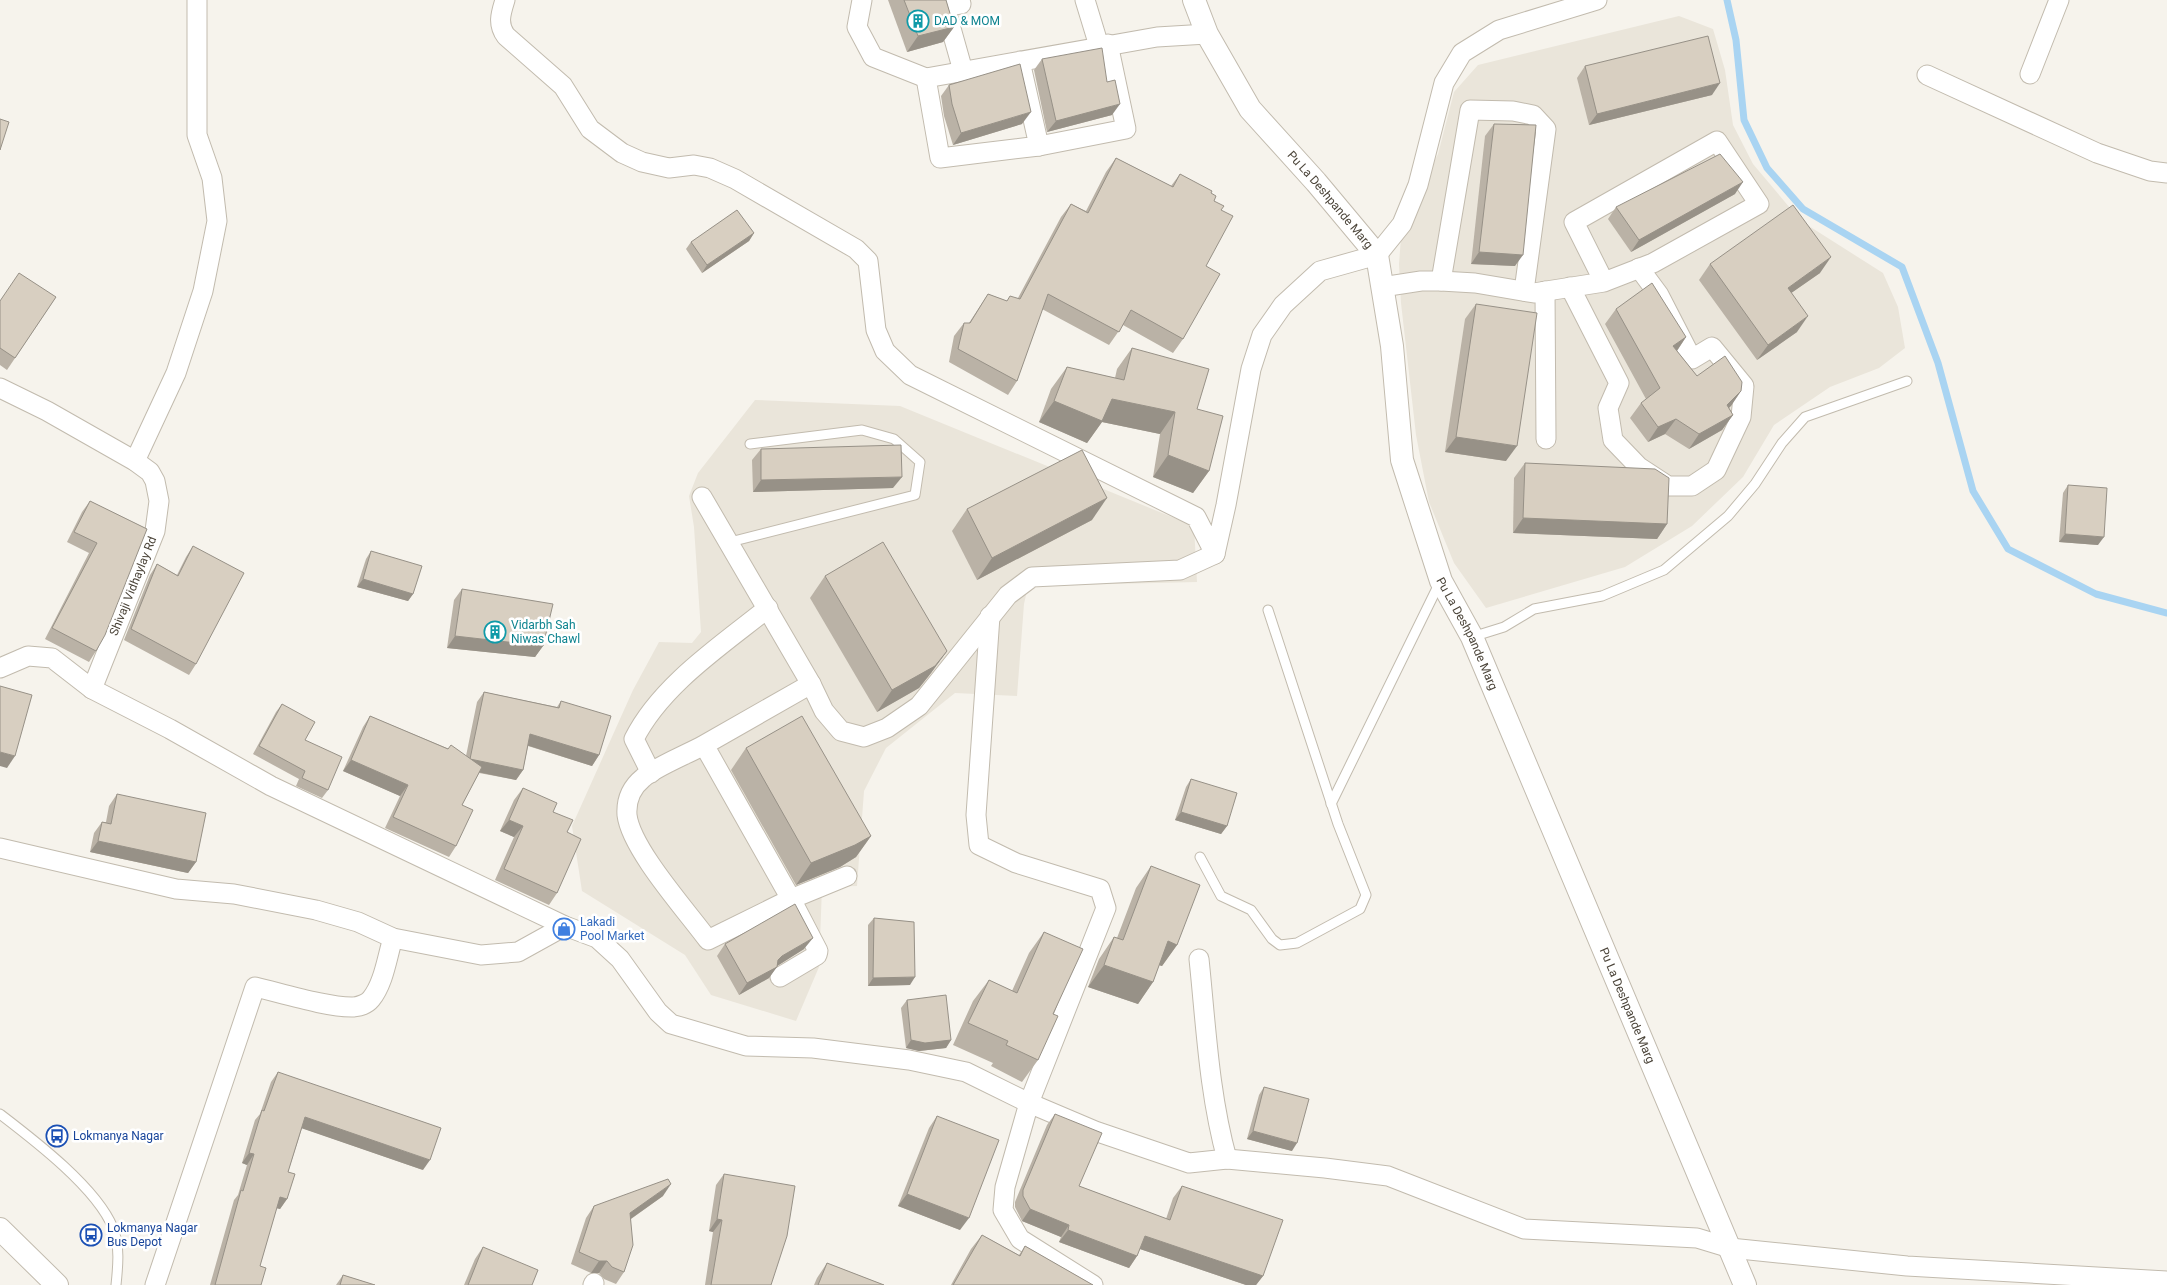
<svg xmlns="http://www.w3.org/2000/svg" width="2167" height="1285" viewBox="0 0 2167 1285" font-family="Roboto,sans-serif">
	<rect width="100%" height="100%" fill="#f6f3ec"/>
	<g fill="#eae5da">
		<path d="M1679,16L1713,29L1725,70L1733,125L1753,164L1801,221L1883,273L1898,307L1905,348L1879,368L1830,387L1774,425L1743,477L1692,526L1625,567L1486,608L1454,563L1429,502L1416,435L1401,303L1399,264L1402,224L1438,154L1454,92L1478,65Z"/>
		<path d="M755,400L900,406L1194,526L1197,582L1028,586L1024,604L1017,696L955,693L886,748L864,791L857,886L822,887L819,967L796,1021L711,995L685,955L582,891L572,826L633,690L659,642L692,643L701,632L694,527L689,496L698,473Z"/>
	</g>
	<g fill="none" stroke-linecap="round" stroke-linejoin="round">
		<path stroke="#a9d4f2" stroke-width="7" d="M1727,0L1736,40L1744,120L1767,168L1803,209L1902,267L1938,363L1973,491L2008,549L2096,594L2167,613"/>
		<g stroke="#c2bbae" stroke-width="11">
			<g id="service">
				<path d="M730,542L915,495L920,462L894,439L862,430L750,444"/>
				<path d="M1472,637L1504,627L1534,609L1602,596L1664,570L1728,516L1755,484L1782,443L1805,417L1907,381"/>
				<path d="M1331,804L1439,584"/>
				<path d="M1200,857L1221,896L1251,910L1272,939L1280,945L1297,943L1360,909L1366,895L1338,824L1268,610"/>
				<path d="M0,1114C34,1140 97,1188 113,1228C120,1246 118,1266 116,1285"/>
			</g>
		</g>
		<g stroke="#c2bbae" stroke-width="21">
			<g id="minor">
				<path d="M505,0C501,13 497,24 506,36L563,86L590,129L622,153L642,162L669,168L694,165L710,168L735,179L856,249L868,261L876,330L885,351L910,375L1196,517L1215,554L1226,505L1251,369L1262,335L1283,305L1320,271L1377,255L1402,224L1418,185L1444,83L1462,53L1499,30L1597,0"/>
				<path d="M862,0L857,27L873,57L926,78"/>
				<path d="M960,0L961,4L945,7L963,71"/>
				<path d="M1085,0L1099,46"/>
				<path d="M1020,61L1039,146L940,158L926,78L1157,37L1207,34"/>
				<path d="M2030,74L2059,0"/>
				<path d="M1927,75L2097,153L2150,171L2167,173"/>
				<path d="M1039,146L1126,129L1108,44"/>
				<path d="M1441,281L1470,110L1513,111L1533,115L1546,129L1524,291"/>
				<path d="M1382,287L1421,281H1441L1475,283L1534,293L1604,282L1653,263L1759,204L1717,141L1574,222L1604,282"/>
				<path d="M1570,287L1619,383L1608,408L1613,440L1639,467L1668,486H1692L1716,470L1741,417L1744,386L1712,347L1692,359L1659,295L1639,268"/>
				<path d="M1545,291L1546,439"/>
				<path d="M0,388L47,411L135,461L150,472L155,481L159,501L155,531L92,689"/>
				<path d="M135,461L176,373L203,291L217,221L212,178L197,135V0"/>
				<path d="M702,497L811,684L824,711L841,731L864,737L887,728L919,706L1008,595L1032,577L1180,570L1215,554"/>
				<path d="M990,616L976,815L979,845L1016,863L1100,889L1106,908L1029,1103L1005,1187L1003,1210L1020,1239L1093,1285"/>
				<path d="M0,668L28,656L52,658L92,689L170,729L271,786L565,926L597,938L620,959L658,1012L671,1024L746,1046L813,1048L909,1060L966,1072L1029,1103L1095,1131L1189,1163L1227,1159L1325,1168L1388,1176L1524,1229L1697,1238L1730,1248L1907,1266L2167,1281"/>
				<path d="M704,745L791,899L708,940C686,910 631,849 627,815C626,800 632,787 643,778C655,767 688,754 704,745L811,684"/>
				<path d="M651,773L634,739C661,685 722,645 768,608"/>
				<path d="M0,848L176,889L234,894L316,910L358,922L393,938L481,955L518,952L565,926"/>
				<path d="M1199,959C1206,1026 1209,1094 1227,1159"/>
				<path d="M780,977L817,955L818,951L791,899L847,876"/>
				<path d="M155,1285L255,987C281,993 329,1008 354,1007C360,1006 366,1005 371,999C384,983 387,957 393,938"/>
				<path d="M593,1285L594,1283"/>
			</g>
		</g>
		<g stroke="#c2bbae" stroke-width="24">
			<g id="tertiary">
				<path id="s1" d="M1194,0L1207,34L1250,109L1316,182L1377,255L1392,346L1402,460L1441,581L1472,637L1745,1285"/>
				<path d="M0,1229L57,1285"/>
			</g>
		</g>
		<use href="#service" stroke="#fff" stroke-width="9"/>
		<use href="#minor" stroke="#fff" stroke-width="19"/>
		<use href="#tertiary" stroke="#fff" stroke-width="22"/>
	</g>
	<g fill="#bab2a6">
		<path d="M888,0H946L954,27L943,42L907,52Z"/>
		<path d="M1042,59L1107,82L1112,115L1047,132L1034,70Z"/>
		<path d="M1585,66L1712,95L1589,125L1577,78Z"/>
		<path d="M949,85L1022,124L953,145L944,116L941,96Z"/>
		<path d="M1494,124L1515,266L1471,264L1485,136Z"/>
		<path d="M1116,158L1171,186L1180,174L1211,193L1214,201L1221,210L1206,266L1183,339L1173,353L1123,325L1109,345L1042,309L1017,381L1008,395L949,362L954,336L964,323H969L988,294L1007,301L1018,298L1061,217L1071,204L1086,211L1106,172Z"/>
		<path d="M1735,194L1631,252L1608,219L1616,207Z"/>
		<path d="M754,233L749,241L702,273L686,249L691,242Z"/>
		<path d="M1710,264L1820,273L1791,293L1797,332L1757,360L1699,280Z"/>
		<path d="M56,297L7,370L0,365V301Z"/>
		<path d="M1476,304L1506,461L1445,452L1465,319Z"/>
		<path d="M1616,309L1686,337L1677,351L1697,376L1741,391L1729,408L1733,415L1722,430L1689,449L1665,434L1648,442L1630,418L1641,403L1646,399L1605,324Z"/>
		<path d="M1132,348L1197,409L1209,471L1193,493L1153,477L1160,434L1102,422L1087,443L1039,422L1051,389L1067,367L1115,378L1117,369Z"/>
		<path d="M761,449L893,488L753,492L752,460Z"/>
		<path d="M1525,463L1667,524L1657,539L1513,533L1514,478Z"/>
		<path d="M2068,485L2098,545L2059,542L2063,493Z"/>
		<path d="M90,501L147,529L96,651L89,662L45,639L89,553L67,542L82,512Z"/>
		<path d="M967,509L1092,520L977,580L952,531Z"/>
		<path d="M193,546L196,664L189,675L124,640L150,575L157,564L177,575L186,557Z"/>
		<path d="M371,551L413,594L408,601L357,587L366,559Z"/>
		<path d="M825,576L947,651L931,673L919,688L877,712L810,598Z"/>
		<path d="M462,589L543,646L535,657L447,648L454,600Z"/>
		<path d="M484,692L557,707L561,701L599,755L592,766L528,746L523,770L516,780L479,773L462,805L456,846L449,857L385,828L400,796L343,771L363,727L370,716L466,756L477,702Z"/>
		<path d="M282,704L305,740L328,790L322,798L296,786L299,779L253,754L276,712Z"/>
		<path d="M746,748L871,836L856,857L840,867L796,885L731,770Z"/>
		<path d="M1191,779L1227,826L1221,834L1175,820L1186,787Z"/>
		<path d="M523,788L553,812L567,832L557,893L549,905L495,880L514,837L500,831L514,800Z"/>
		<path d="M117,794L196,862L188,873L90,852L94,833L102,822H106L109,806Z"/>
		<path d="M1151,866L1177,945L1162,966L1159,965L1153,982L1138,1004L1088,987L1099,959L1114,937L1117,938L1136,888Z"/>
		<path d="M874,918L910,985L868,986V925Z"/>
		<path d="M1044,932L1053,1014L1038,1060L1022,1082L991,1066L993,1063L953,1045L973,1001L989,980L1012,991L1029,953Z"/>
		<path d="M725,944L804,949L777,966L769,978L739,995L717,956Z"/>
		<path d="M907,1000L951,1040L946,1048L919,1051L906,1048L901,1008Z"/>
		<path d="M278,1072L423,1170L302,1128L288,1172L287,1199L280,1209L276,1208L260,1266L261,1285H210L234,1200L238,1195L247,1165L242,1163L255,1120L260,1114L271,1082Z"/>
		<path d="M1264,1087L1292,1151L1247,1139L1259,1095Z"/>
		<path d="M1055,1114L1079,1186L1166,1219L1173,1198L1182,1186L1263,1276L1256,1285H1246L1140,1249L1137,1256L1129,1268L1059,1242L1061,1237L1022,1221L1015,1207V1202L1047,1125Z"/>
		<path d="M937,1116L960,1230L898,1206L929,1128Z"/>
		<path d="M724,1174L771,1285H705L713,1232L709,1231L716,1185Z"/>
		<path d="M663,1196L631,1219L624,1272L616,1284L604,1279L599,1273H591L571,1264L586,1218L594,1206Z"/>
		<path d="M982,1235L1019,1255L1025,1246L1093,1285H951L971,1249Z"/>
		<path d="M483,1247L532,1285H464L475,1259Z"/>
		<path d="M827,1263L884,1285H814L817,1278Z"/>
		<path d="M343,1275L375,1285H336Z"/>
	</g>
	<g fill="#979187">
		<path d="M954,27L943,42L907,52L918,36Z"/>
		<path d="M1720,83L1712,95L1589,125L1597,114Z"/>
		<path d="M1120,104L1112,115L1047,132L1056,121Z"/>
		<path d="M1031,112L1022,124L953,145L961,133Z"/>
		<path d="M1743,182L1735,194L1631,252L1639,240Z"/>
		<path d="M754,233L749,241L702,273L707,265Z"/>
		<path d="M1479,252L1523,255L1515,266L1471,264Z"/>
		<path d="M1831,257L1820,273L1777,303L1788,288Z"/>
		<path d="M1808,316L1797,332L1757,360L1768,345Z"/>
		<path d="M1686,337L1676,352L1673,346Z"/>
		<path d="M1741,391L1731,406L1716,420L1727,405Z"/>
		<path d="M1112,399L1175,412L1160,434L1102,422L1087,443L1039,422L1054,401Z"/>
		<path d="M1733,415L1722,430L1689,449L1699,434Z"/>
		<path d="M1676,419L1665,434L1648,442L1658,427Z"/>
		<path d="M1456,437L1517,446L1506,461L1445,452Z"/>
		<path d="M1168,455L1209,471L1193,493L1153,477Z"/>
		<path d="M902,477L893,488L753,492L761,480Z"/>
		<path d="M1107,498L1092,520L977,580L992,558Z"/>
		<path d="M1523,518L1667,524L1657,539L1513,533Z"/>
		<path d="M2065,534L2104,537L2098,545L2059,542Z"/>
		<path d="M363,579L413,594L408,601L357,587Z"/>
		<path d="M455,636L543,646L535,657L447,648Z"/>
		<path d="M947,651L931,673L919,688L877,712L892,690Z"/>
		<path d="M530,734L599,755L592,766L523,744Z"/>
		<path d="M0,752L15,756L7,768L0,766Z"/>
		<path d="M470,759L523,770L516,780L463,769Z"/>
		<path d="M351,760L408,785L400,796L343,771Z"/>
		<path d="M1181,812L1227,826L1221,834L1175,820Z"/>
		<path d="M509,820L523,826L514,837L500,831Z"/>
		<path d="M871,836L856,857L840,867L796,885L811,863Z"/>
		<path d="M98,841L196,862L188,873L90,852Z"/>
		<path d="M813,938L804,949L774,968L777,967L769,978L739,995L747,983L778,960L782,956Z"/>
		<path d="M1168,941L1177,945L1162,966L1152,963Z"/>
		<path d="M1104,965L1153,982L1138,1004L1088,987Z"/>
		<path d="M915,977L910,985L868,986L873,978Z"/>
		<path d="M911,1040H951L946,1048L919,1051L906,1048Z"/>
		<path d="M305,1117L430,1160L423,1170L298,1127Z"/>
		<path d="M1253,1131L1297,1143L1292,1151L1247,1139Z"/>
		<path d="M249,1153L254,1154L247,1165L242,1163Z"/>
		<path d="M671,1184L663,1196L622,1225L630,1213Z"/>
		<path d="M907,1194L969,1218L960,1230L898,1206Z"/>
		<path d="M280,1197L287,1199L280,1209L273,1207Z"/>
		<path d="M1030,1209L1069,1225L1061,1237L1022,1221Z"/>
		<path d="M717,1219L722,1220L713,1232L709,1231Z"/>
		<path d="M1068,1230L1137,1256L1129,1268L1059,1242Z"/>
		<path d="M1145,1236L1263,1276L1256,1285H1246L1137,1248Z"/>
		<path d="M599,1261H607L599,1273H591Z"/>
	</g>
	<g fill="#d8cfc1" stroke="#979187">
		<path d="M904,0H946L954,27L918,36Z"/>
		<path d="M1708,36L1720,83L1597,114L1585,66Z"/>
		<path d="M1102,48L1107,82L1115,80L1120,104L1056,121L1042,59Z"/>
		<path d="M1020,64L1031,112L961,133L952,104L949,85Z"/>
		<path d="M0,119L9,122L0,150Z"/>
		<path d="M1494,124L1536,125L1523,255L1479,252Z"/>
		<path d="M1720,154L1743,182L1639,240L1616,207Z"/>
		<path d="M1116,158L1173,187L1180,174L1212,191L1211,193L1216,196L1214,201L1224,206L1221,210L1233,216L1206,266L1220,274L1183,339L1131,310L1119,332L1048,294L1017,381L958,349L964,323H970L988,294L1007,301L1010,296L1020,299L1071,204L1088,213Z"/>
		<path d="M1793,205L1831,257L1788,288L1808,316L1768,345L1710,264Z"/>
		<path d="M737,210L754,233L707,265L691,242Z"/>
		<path d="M19,273L56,297L15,358L0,348V301Z"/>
		<path d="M1652,283L1686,337L1673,346L1697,376L1725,356L1742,382L1741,391L1727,405L1733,415L1699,434L1676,419L1658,427L1641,403L1660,388L1616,309Z"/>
		<path d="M1476,304L1537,313L1517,446L1456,437Z"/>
		<path d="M1132,348L1209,369L1197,409L1223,416L1209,471L1168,455L1175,412L1112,399L1102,421L1054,401L1067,367L1124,380Z"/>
		<path d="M901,445L902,477L761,480V449Z"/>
		<path d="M1082,450L1107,498L992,558L967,509Z"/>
		<path d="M1525,463L1655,469L1669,478L1667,524L1523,518Z"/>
		<path d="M2068,485L2107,488L2104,537L2065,534Z"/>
		<path d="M90,501L147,529L105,635L96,651L52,628L97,543L74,532Z"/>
		<path d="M883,542L947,651L935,666L892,690L825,576Z"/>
		<path d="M193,546L244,573L196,664L131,629L157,564L178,576Z"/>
		<path d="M371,551L422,566L413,594L363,579Z"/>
		<path d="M462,589L553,604L543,646L455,636Z"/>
		<path d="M0,686L32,695L15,756L0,752Z"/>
		<path d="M484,692L559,708L561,701L611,716L599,755L530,734L523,770L470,759Z"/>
		<path d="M282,704L315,722L305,740L342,757L328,790L302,778L305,771L259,746Z"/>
		<path d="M370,716L448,749L451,745L482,767L462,805L473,810L456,846L393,817L408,785L351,760Z"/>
		<path d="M802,716L871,836L855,845L811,863L746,748Z"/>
		<path d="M1191,779L1237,793L1227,826L1181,812Z"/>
		<path d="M523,788L557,803L553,812L573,820L567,832L581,839L557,893L504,869L523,826L509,820Z"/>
		<path d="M117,794L206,813L196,862L98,841L102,822L111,824Z"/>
		<path d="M1151,866L1200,885L1177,945L1168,941L1153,982L1104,965L1114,937L1123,940Z"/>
		<path d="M795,904L813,938L782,956L778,960L777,967L747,983L725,944Z"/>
		<path d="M874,918L914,922L915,977L873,978Z"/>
		<path d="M1044,932L1083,949L1053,1014L1058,1016L1038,1060L1006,1045L1008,1041L968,1023L989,980L1017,993Z"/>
		<path d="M946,995L951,1040L925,1043L911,1040L907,1000Z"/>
		<path d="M278,1072L441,1128L430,1160L305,1117L288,1172L295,1174L287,1199L280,1197L260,1266L266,1268L261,1285H215L241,1190L243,1191L254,1154L249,1153L262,1110L264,1111Z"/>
		<path d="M1264,1087L1309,1099L1297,1143L1253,1131Z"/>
		<path d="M1055,1114L1102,1133L1079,1186L1170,1220L1182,1186L1283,1220L1263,1276L1145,1236L1137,1256L1068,1230L1069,1225L1030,1209L1023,1196V1190Z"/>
		<path d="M937,1116L999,1140L969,1218L907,1194Z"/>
		<path d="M724,1174L795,1186L787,1236L771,1285H711L722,1220L717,1219Z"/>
		<path d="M668,1179L671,1184L630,1213L633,1245L624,1272L612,1267L607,1261H599L579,1252L594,1206Z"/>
		<path d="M982,1235L1020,1256L1025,1246L1093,1285H953Z"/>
		<path d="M483,1247L538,1270L532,1285H468Z"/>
		<path d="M827,1263L884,1285H818Z"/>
		<path d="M343,1275L375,1285H340Z"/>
	</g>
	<defs>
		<g id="building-ring" transform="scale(1.125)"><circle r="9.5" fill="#fff" stroke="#0f9aa8" stroke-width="1.5"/><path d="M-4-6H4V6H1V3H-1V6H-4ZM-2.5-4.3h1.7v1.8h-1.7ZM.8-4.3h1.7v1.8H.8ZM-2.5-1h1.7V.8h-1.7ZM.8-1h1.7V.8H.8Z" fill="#0f9aa8"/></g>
		<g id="shop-ring" transform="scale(1.125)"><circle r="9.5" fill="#fff" stroke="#3f7fe0" stroke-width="1.5"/><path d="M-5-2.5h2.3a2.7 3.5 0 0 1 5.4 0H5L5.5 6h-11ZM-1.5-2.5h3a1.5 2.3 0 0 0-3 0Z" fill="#3f7fe0"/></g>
		<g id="bus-ring" transform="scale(1.125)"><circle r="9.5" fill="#fff" stroke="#1a4fb4" stroke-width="1.5"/><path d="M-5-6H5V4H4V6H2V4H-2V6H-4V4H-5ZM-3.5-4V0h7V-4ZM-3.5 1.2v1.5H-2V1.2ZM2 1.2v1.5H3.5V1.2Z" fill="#1a4fb4"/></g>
	</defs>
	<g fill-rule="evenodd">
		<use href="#building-ring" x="918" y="21"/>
		<use href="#building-ring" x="495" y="632"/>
		<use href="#shop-ring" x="564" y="929"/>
		<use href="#bus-ring" x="57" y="1136"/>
		<use href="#bus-ring" x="91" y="1235"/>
	</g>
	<g text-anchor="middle" stroke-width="5" stroke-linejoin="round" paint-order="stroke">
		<g font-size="12" fill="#0d838f" stroke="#fff" text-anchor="start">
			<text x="934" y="25">DAD &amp; MOM</text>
			<text x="511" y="629">Vidarbh Sah<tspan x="511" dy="14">Niwas Chawl</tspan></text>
		</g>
		<g font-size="12" fill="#4b4439" stroke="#fff">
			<text dy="4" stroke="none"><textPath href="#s1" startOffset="244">Pu La Deshpande Marg</textPath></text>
			<text transform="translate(133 586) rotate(-68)" y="4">Shivaji Vidhaylay Rd</text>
			<text dy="4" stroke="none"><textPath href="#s1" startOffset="709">Pu La Deshpande Marg</textPath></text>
			<text dy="4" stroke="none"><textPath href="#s1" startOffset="1114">Pu La Deshpande Marg</textPath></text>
		</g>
		<g font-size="12" fill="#366cbe" stroke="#fff" text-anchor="start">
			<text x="580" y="926">Lakadi<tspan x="580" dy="14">Pool Market</tspan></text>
		</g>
		<g font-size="12" fill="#164399" stroke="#fff" text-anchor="start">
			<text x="73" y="1140">Lokmanya Nagar</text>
			<text x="107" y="1232">Lokmanya Nagar<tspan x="107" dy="14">Bus Depot</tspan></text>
		</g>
	</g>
</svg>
